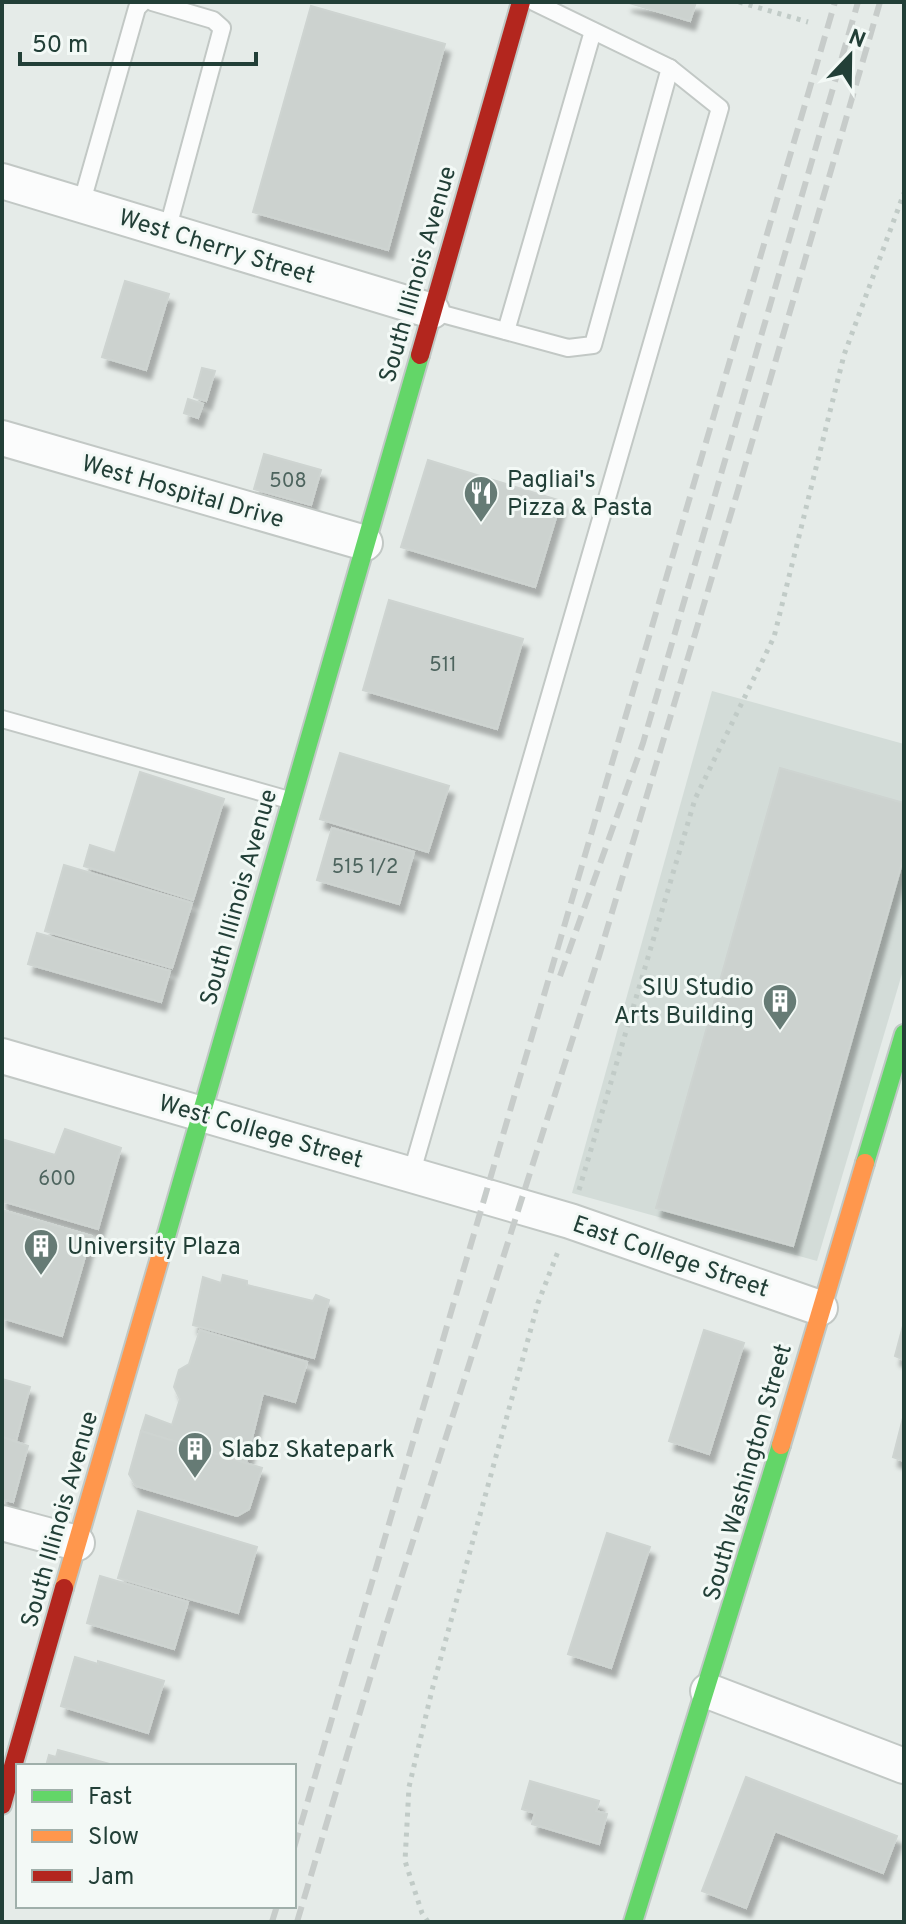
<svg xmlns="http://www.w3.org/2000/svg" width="906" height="1924" viewBox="0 0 906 1924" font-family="Overpass,sans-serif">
	<defs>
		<filter id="shadow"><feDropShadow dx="5" dy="9" stdDeviation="2" flood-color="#0004"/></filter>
	</defs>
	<rect width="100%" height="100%" fill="#e5ebe8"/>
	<path fill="#d3dcd8" d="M712,691L904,744V967L817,1261L572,1193Z"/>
	<g fill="#ccd2cf" stroke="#ced4d1" stroke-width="2" filter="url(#shadow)">
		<path d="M626,2H696L690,21Z"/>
		<path d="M311,6L445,44L388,250L253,212Z"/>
		<path d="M125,281L169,294L146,370L102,357Z"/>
		<path d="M202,368L215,371L206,401L194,397Z"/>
		<path d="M188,399L203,404L198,418L184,413Z"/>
		<path d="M264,454L321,470L311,505L254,489Z"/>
		<path d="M428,460L561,501L535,587L401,547Z"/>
		<path d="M389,600L523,639L497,729L363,690Z"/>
		<path d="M340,753L449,786L428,852L320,819Z"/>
		<path d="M780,768L904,803V856L793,1246L656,1208Z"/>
		<path d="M140,772L224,799L193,900L84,866L90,845L115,853Z"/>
		<path d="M332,828L414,852L399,904L317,880Z"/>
		<path d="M64,865L192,903L172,968L45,931Z"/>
		<path d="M37,933L170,971L161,1002L28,964Z"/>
		<path d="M65,1129L121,1148L98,1229L2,1201V1139L55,1155Z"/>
		<path d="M2,1210L91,1236L62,1336L2,1318Z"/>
		<path d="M223,1275L247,1281V1285L313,1301L316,1295L329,1300L314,1358L193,1325L203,1277L221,1283Z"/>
		<path d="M904,1322V1360L895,1356Z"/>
		<path d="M200,1330L307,1362L295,1402L263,1393L246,1463L141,1431L146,1415L172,1425L180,1399L174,1387L179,1370L189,1364Z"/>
		<path d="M704,1330L744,1343L709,1454L669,1441Z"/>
		<path d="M2,1379L30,1387L16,1441L2,1437Z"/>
		<path d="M904,1414V1461L893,1457Z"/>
		<path d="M141,1431L262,1468L249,1509L237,1516L136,1486L129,1474Z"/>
		<path d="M2,1437L28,1446L13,1502L2,1499Z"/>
		<path d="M138,1511L257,1547L238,1613L118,1578Z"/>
		<path d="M607,1533L650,1547L611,1668L568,1654Z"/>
		<path d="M100,1576L188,1602L174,1649L87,1623Z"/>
		<path d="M75,1657L98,1664V1661L164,1681L148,1733L61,1706Z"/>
		<path d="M58,1750L117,1766H46L49,1755L56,1757Z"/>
		<path d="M746,1777L897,1836L883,1873L775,1831L746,1908L702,1891Z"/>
		<path d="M530,1781L599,1801L596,1811L607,1814L599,1844L532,1824L535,1813L522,1809Z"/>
	</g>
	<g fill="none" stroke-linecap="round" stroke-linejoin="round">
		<g stroke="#c2c8c5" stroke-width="20">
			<g id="lane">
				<path d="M152,2L213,20L222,28L167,231"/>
				<path d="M81,205L137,8L143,2"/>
				<path d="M435,312L568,348L593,345L670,68"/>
				<path d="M506,331L593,31"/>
				<path d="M2,719L289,800"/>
				<path d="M411,1175L720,108L670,68L534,2"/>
			</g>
		</g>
		<g stroke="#c2c8c5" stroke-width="38">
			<g id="street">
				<path d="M2,181L432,311"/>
				<path d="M2,438L365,543"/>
				<path d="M2,1056L570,1221L820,1308"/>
				<path d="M2,1523L77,1543"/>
				<path d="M708,1691L904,1766"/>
			</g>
		</g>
		<g stroke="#c0c8c5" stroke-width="22">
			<g id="fast">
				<path d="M865,1163L904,1034"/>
				<path d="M163,1247L420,355"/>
				<path d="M633,1922L781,1445"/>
			</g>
		</g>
		<g stroke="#c0c8c5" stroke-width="22">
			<g id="slow">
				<path d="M781,1445L865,1163"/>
				<path d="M64,1588L163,1247"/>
			</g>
		</g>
		<g stroke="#c0c8c5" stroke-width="22">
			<g id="jam">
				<path d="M420,355L521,2"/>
				<path d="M2,1805L64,1588"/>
			</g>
		</g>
		<g stroke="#c1cbc7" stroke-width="5" stroke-dasharray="4 6" stroke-linecap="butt">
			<path d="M739,2L808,22"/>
			<path d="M579,1190L695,799L774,637L844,355L904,193"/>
			<path d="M428,1922L422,1913L405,1861L409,1787L432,1690L538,1303L559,1249"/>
		</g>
		<use href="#lane" stroke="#fbfcfc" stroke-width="16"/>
		<use href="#street" stroke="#fbfcfc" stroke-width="34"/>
		<use href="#fast" stroke="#63d668" stroke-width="18"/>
		<use href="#slow" stroke="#ff974d" stroke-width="18"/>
		<use href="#jam" stroke="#b3261e" stroke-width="18"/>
		<g stroke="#c7ccca" stroke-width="6" stroke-dasharray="16 8" stroke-linecap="butt">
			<path d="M560,976L643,743L858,2"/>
			<path d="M294,1848L835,2"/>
			<path d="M272,1922L277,1906"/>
			<path d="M297,1922L384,1632L599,956L738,490L880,2"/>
		</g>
	</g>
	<defs>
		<g id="restaurant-pin" transform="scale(1.8)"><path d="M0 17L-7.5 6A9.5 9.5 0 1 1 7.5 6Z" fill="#667b75" stroke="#f3f9f6"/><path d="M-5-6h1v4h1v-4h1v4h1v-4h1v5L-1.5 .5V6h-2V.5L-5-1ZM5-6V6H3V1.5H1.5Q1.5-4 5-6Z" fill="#fff"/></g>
		<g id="building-pin" transform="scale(1.8)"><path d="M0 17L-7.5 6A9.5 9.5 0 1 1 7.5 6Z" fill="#667b75" stroke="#f3f9f6"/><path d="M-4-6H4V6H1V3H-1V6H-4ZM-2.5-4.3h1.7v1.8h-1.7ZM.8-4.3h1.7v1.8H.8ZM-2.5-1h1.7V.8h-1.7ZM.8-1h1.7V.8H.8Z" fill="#fff"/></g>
	</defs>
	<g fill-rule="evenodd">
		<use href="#restaurant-pin" x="481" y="493"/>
		<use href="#building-pin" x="780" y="1001"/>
		<use href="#building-pin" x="41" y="1246"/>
		<use href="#building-pin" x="195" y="1449"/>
	</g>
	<g text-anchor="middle" stroke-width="6" stroke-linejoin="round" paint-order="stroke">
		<g font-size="20" fill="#4d645e">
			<text x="288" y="487">508</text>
			<text x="443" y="671">511</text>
			<text x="365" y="873">515 1/2</text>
			<text x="57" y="1185">600</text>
		</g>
		<g font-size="24" fill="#223f37" stroke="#f3f9f6">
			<text transform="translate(217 246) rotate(17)" y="8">West Cherry Street</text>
			<text transform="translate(417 274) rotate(-74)" y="8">South Illinois Avenue</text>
			<text transform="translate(183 491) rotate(16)" y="8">West Hospital Drive</text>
			<text transform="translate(238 897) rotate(-74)" y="8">South Illinois Avenue</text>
			<text transform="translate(261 1131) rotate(16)" y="8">West College Street</text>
			<text transform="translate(671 1256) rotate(19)" y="8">East College Street</text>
			<text transform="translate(747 1472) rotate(-74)" y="8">South Washington Street</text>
			<text transform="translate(59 1519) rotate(-74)" y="8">South Illinois Avenue</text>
		</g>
		<g font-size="24" fill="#223f37" stroke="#f3f9f6" text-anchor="start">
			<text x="507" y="487">Pagliai's<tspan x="507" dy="28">Pizza &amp; Pasta</tspan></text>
			<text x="754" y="995" text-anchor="end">SIU Studio<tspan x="754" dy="28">Arts Building</tspan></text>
			<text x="67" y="1254">University Plaza</text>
			<text x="221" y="1457">Slabz Skatepark</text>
		</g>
	</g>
	<rect width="906" height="1924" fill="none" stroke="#223f37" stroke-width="8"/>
	<rect x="16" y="1764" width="280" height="144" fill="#f3f9f6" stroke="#9fafaa" stroke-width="2"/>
	<rect x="32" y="1790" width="40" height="12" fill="#63d668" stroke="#9fafaa" stroke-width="2"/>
	<text x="88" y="1804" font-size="24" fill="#223f37">Fast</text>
	<rect x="32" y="1830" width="40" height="12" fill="#ff974d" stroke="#9fafaa" stroke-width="2"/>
	<text x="88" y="1844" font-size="24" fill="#223f37">Slow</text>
	<rect x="32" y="1870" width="40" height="12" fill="#b3261e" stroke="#9fafaa" stroke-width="2"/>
	<text x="88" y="1884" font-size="24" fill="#223f37">Jam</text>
	<g transform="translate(850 56) rotate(22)" stroke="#f3f9f6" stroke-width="6" paint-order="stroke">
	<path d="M0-6L14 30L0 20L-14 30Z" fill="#223f37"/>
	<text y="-12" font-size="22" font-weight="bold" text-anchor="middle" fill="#223f37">N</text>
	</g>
	<path d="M20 52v12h236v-12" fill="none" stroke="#223f37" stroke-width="4"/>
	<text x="32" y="52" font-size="24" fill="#223f37" stroke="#f3f9f6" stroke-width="6" paint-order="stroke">50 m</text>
</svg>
